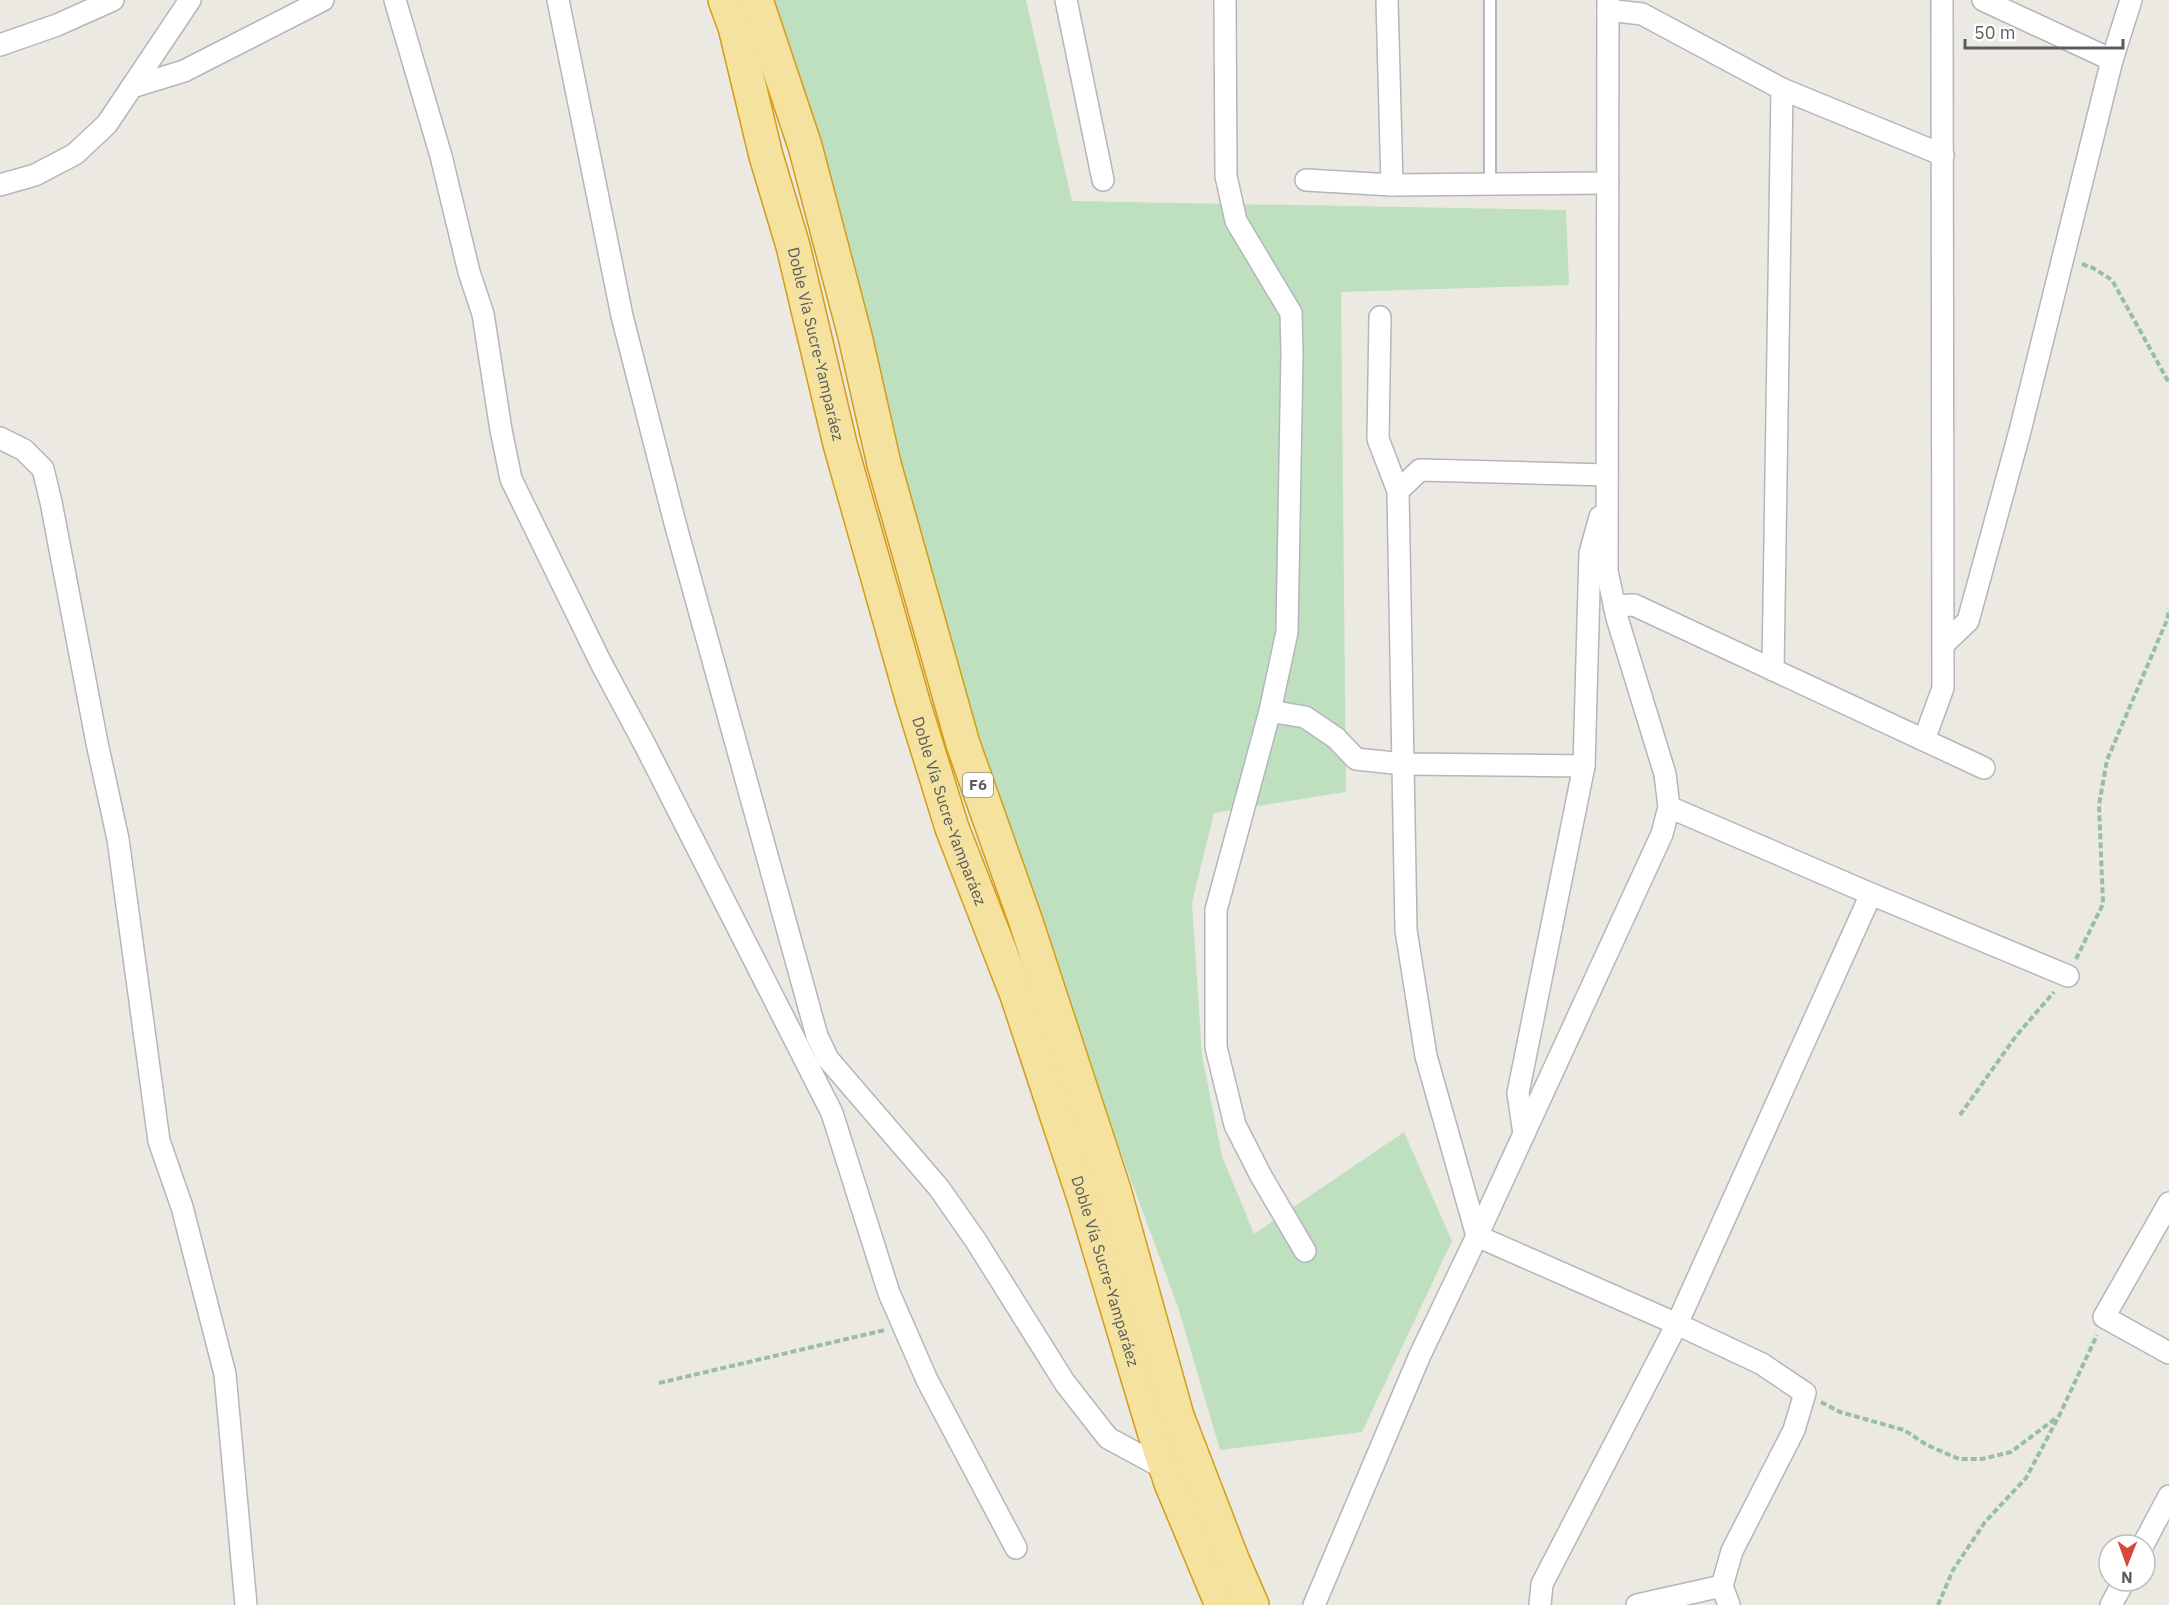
<svg xmlns="http://www.w3.org/2000/svg" width="2169" height="1605" viewBox="0 0 2169 1605" font-family="'IBM Plex Sans',sans-serif">
	<rect width="100%" height="100%" fill="#ebe9e1"/>
	<path fill="#bfe0bf" d="M760,0H1026L1072,201L1566,210L1569,285L1341,292L1346,792L1214,813L1192,903L1202,1055L1222,1156L1254,1234L1404,1132L1452,1241L1362,1432L1220,1450L1178,1307L1121,1153L1041,962Z"/>
	<g fill="none" stroke-linecap="round" stroke-linejoin="round">
		<g stroke="#b3b6ba" stroke-width="14">
			<path id="service" d="M1490,184V0"/>
		</g>
		<g stroke="#b3b6ba" stroke-width="24">
			<g id="minor">
				<path d="M395,0L441,156L469,272L483,314L501,430L511,479L601,663L646,747L832,1113L889,1293L927,1380L1016,1548"/>
				<path d="M558,0L622,316L675,523L817,1036L828,1059L939,1188L976,1241L1065,1383L1108,1438L1167,1470H1171"/>
				<path d="M1066,0L1103,180"/>
				<path d="M1225,0L1226,176L1236,221L1291,313L1292,353L1287,632L1270,711L1216,910V1047L1235,1125L1261,1176L1305,1251"/>
				<path d="M1387,0L1392,185"/>
				<path d="M1983,0L2112,60"/>
				<path d="M1608,10L1642,14L1782,89L1943,155"/>
				<path d="M0,45L57,25L113,0"/>
				<path d="M132,87L184,71L323,0"/>
				<path d="M1306,180L1392,185L1608,183"/>
				<path d="M0,185L35,175L75,154L107,124L190,0"/>
				<path d="M1380,317L1378,439L1398,491"/>
				<path d="M0,438L24,450L43,469L51,502L97,743L118,839L159,1141L182,1207L225,1374L246,1605"/>
				<path d="M1607,475L1420,470L1398,491L1406,930L1426,1056L1477,1236L1677,1324L1762,1364L1805,1393L1794,1430L1732,1551L1722,1586L1729,1605"/>
				<path d="M1614,606L1634,605L1984,768"/>
				<path d="M1944,644L1968,621L2020,431L2112,60L2131,0"/>
				<path d="M1773,670L1782,89"/>
				<path d="M1270,711L1305,717L1336,738L1356,759L1403,764L1584,766"/>
				<path d="M1924,740L1943,688L1942,0"/>
				<path d="M1669,807L1871,894L2068,976"/>
				<path d="M1524,1134L1518,1093L1584,766L1590,553L1600,517"/>
				<path d="M2169,1203L2104,1317L2169,1353"/>
				<path d="M2143,1545L2169,1496"/>
				<path d="M1314,1605L1420,1355L1477,1236L1662,834L1669,807L1665,774L1617,618L1607,571L1608,0"/>
				<path d="M1540,1605L1542,1584L1677,1324L1871,894"/>
				<path d="M1637,1605L1722,1586"/>
				<path d="M2111,1605L2124,1581"/>
			</g>
		</g>
		<g stroke="#d59c17" stroke-width="36">
			<g id="trunk">
				<path id="s1" d="M725,0L735,27L766,156L793,246L840,444L913,702L952,828L1017,995L1084,1198L1154,1431L1171,1483L1222,1605"/>
				<path d="M756,0L805,146L855,336L884,464L963,744L1025,919L1114,1190L1177,1416L1232,1559L1252,1605"/>
			</g>
		</g>
		<g stroke="#98bea3" stroke-width="4" stroke-dasharray="6 3" stroke-linecap="butt">
			<path d="M2082,264L2093,268L2112,280L2169,383"/>
			<path d="M2076,959L2103,904L2099,805L2107,760L2167,620L2169,609"/>
			<path d="M1960,1115L2016,1036L2054,992"/>
			<path d="M659,1383L885,1330"/>
			<path d="M1821,1402L1840,1412L1904,1430L1927,1445L1959,1459H1982L2011,1452L2056,1418"/>
			<path d="M1938,1605L1953,1570L1985,1522L2026,1478L2059,1416L2097,1335"/>
		</g>
		<use href="#service" stroke="#fff" stroke-width="10"/>
		<use href="#minor" stroke="#fff" stroke-width="21"/>
		<use href="#trunk" stroke="#f4e29e" stroke-width="33"/>
	</g>
	<g text-anchor="middle" stroke-width="5" stroke-linejoin="round" paint-order="stroke">
		<rect fill="#fff" stroke="#8b8d90" stroke-width="1.5" x="963" y="773" width="30" height="24" rx="4.5"/>
		<g font-size="15" font-weight="bold" fill="#595c60">
			<text x="978" y="790">F6</text>
		</g>
		<g font-size="16" fill="#595c60" stroke="#fff">
			<text dy="6" stroke="none"><textPath href="#s1" startOffset="356">Doble Vía Sucre-Yamparáez</textPath></text>
			<text dy="6" stroke="none"><textPath href="#s1" startOffset="842">Doble Vía Sucre-Yamparáez</textPath></text>
			<text dy="6" stroke="none"><textPath href="#s1" startOffset="1328">Doble Vía Sucre-Yamparáez</textPath></text>
		</g>
	</g>
	<g transform="translate(2127 1563) rotate(181)"><circle r="28" fill="#ffffff" stroke="#bdbebf" stroke-width="1.5"/>
	<path d="M0-4.5L10 22L0 15L-10 22Z" fill="#d6493b"/>
	<text y="-9" font-size="16" font-weight="bold" text-anchor="middle" fill="#595c60">N</text>
	</g>
	<path d="M1965 39v9h158v-9" fill="none" stroke="#595c60" stroke-width="3"/>
	<text x="1974" y="39" font-size="18" fill="#595c60" stroke="#ffffff" stroke-width="4.5" paint-order="stroke">50 m</text>
</svg>
